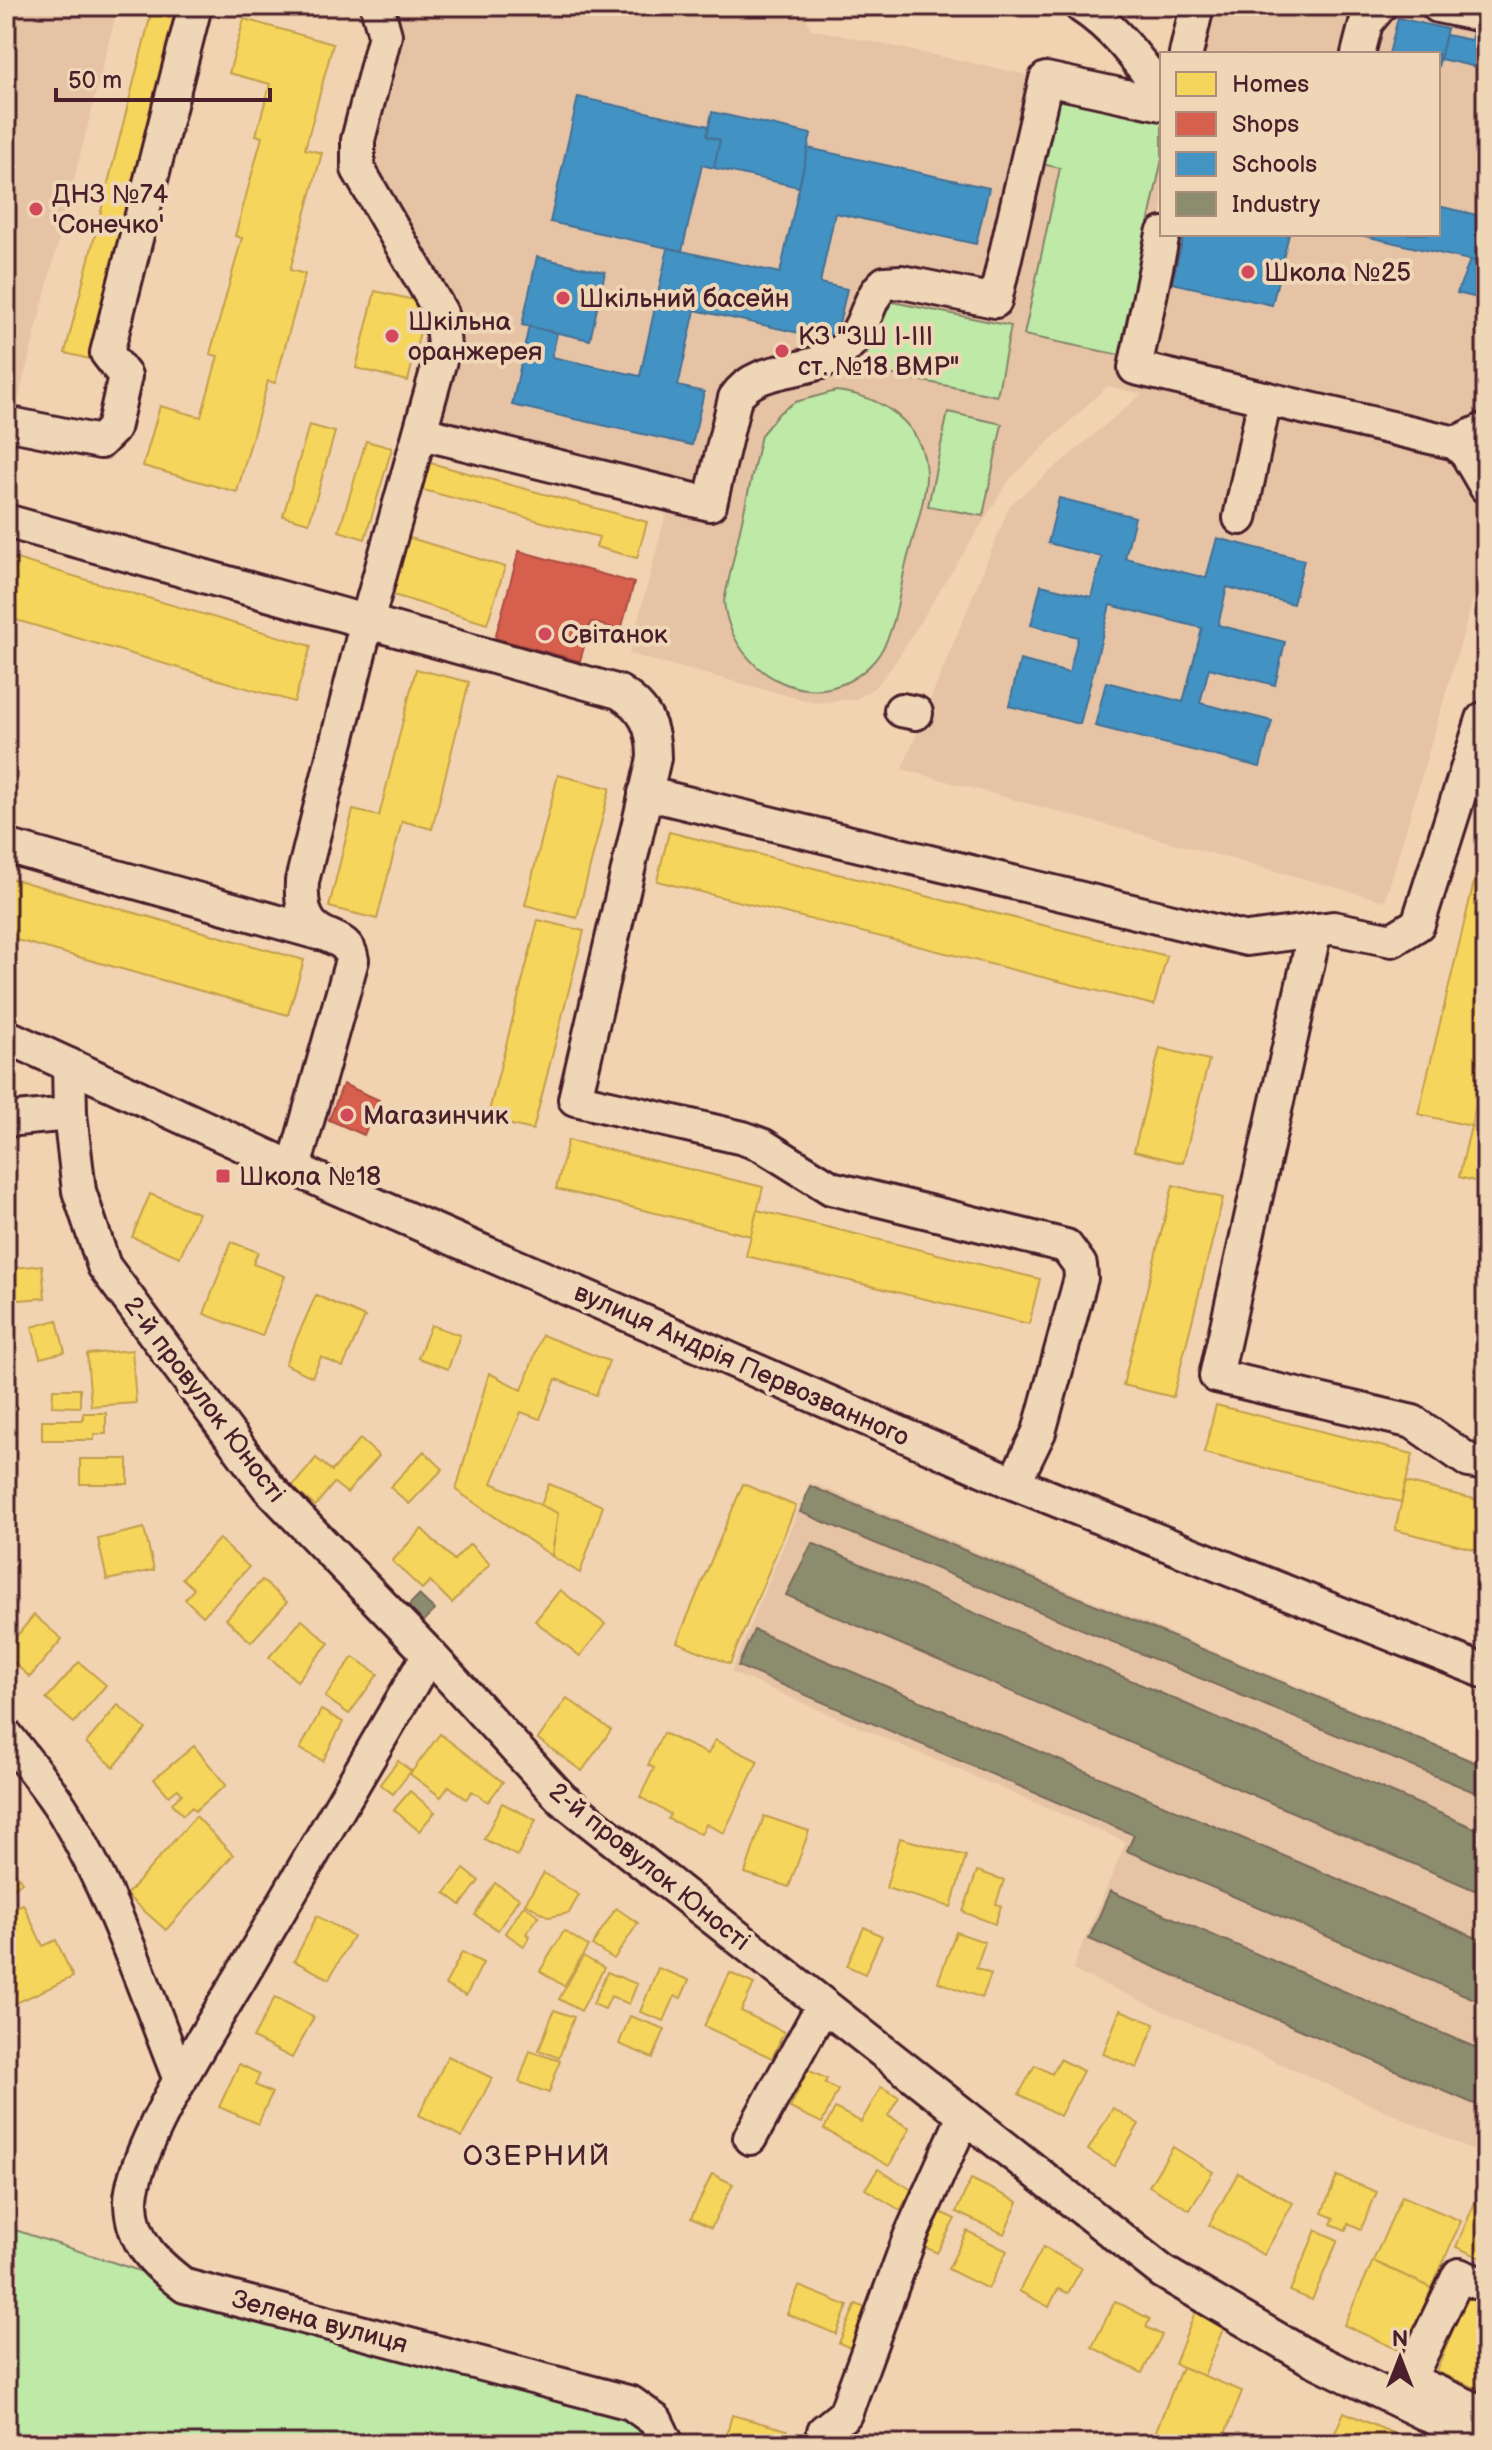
<svg xmlns="http://www.w3.org/2000/svg" width="1492" height="2450" viewBox="0 0 1492 2450" font-family="'Balsamiq Sans',sans-serif">
	<rect width="100%" height="100%" fill="#f1d3b1"/>
	<filter id="ink" filterUnits="userSpaceOnUse"><feTurbulence type="fractalNoise" baseFrequency=".0125" numOctaves="2"/><feDisplacementMap in="SourceGraphic" scale="16" xChannelSelector="R" yChannelSelector="G"/><feConvolveMatrix kernelMatrix="1 2 1 2 8 2 1 2 1" color-interpolation-filters="sRGB"/></filter>
	<g filter="url(#ink)">
		<g fill="#e6c3a4">
			<path d="M6,6H118L15,413L6,411Z"/>
			<path d="M392,6H801L811,29L1056,81L1162,100V234H1438V54H1193L1207,6H1486V556L1385,901L902,769L1010,505L1142,394L1107,386L1010,479L892,667L874,688L856,699L816,703L629,654L671,495L422,433L444,346L362,181Z"/>
			<path d="M810,1482L1486,1765V2156L1072,1970L1126,1842L731,1672Z"/>
		</g>
		<g fill="#bee9a7" stroke="#848469" stroke-width="2">
			<path d="M1046,79L1162,104V159L1120,355L1024,335L1060,168L1028,161Z"/>
			<path d="M878,299L1011,326L997,396L864,369Z"/>
			<path d="M836,391C881,396 924,423 926,473C927,499 911,542 905,568C898,598 895,636 875,660C820,723 731,676 724,601L761,435L779,413L795,402Z"/>
			<path d="M948,412L1002,424L983,516L928,506Z"/>
			<path d="M6,2207L9,2228L185,2286L631,2403L667,2444H6Z"/>
		</g>
		<g fill="#f6d55c" stroke="#c29e4d" stroke-width="2">
			<path d="M153,6H185L94,360L65,353Z"/>
			<path d="M244,19L333,44L305,149L322,153L290,270L305,274L275,383L268,381L237,492L143,466L160,406L201,417L218,356L210,354L242,238L235,236L262,137L256,135L270,84L229,73Z"/>
			<path d="M375,291L427,303L408,381L356,368Z"/>
			<path d="M309,425L335,432L309,523L283,516Z"/>
			<path d="M366,441L392,448L365,539L339,531Z"/>
			<path d="M423,461L647,522L637,558L596,547L599,537L416,488Z"/>
			<path d="M404,536L505,567L487,624L387,593Z"/>
			<path d="M6,556L311,646L294,702L6,617Z"/>
			<path d="M416,669L469,682L432,829L402,821L377,919L329,907L353,810L379,816Z"/>
			<path d="M558,775L610,788L577,918L525,905Z"/>
			<path d="M669,832L1167,956L1154,1005L657,881Z"/>
			<path d="M1476,874L1486,877V1066L1471,1126L1418,1114Z"/>
			<path d="M6,877L304,960L288,1015L6,937Z"/>
			<path d="M538,920L584,931L533,1130L487,1119Z"/>
			<path d="M1160,1048L1209,1060L1183,1163L1134,1151Z"/>
			<path d="M1471,1126L1486,1130V1184L1459,1177Z"/>
			<path d="M568,1140L763,1187L751,1236L556,1189Z"/>
			<path d="M1173,1185L1223,1198L1173,1397L1123,1385Z"/>
			<path d="M150,1194L198,1213L180,1257L132,1237Z"/>
			<path d="M757,1210L1040,1279L1029,1324L746,1256Z"/>
			<path d="M231,1242L258,1252L253,1264L285,1276L262,1336L204,1314Z"/>
			<path d="M42,1265L45,1298L6,1301V1269Z"/>
			<path d="M316,1295L365,1317L343,1367L321,1357L312,1377L285,1364Z"/>
			<path d="M57,1320L65,1352L40,1358L32,1327Z"/>
			<path d="M431,1325L460,1335L448,1369L418,1358Z"/>
			<path d="M542,1335L609,1361L596,1395L556,1379L540,1419L521,1412L492,1483L558,1513L552,1556L456,1490L489,1373L522,1390Z"/>
			<path d="M132,1350L136,1403L91,1406L87,1354Z"/>
			<path d="M53,1389H80V1407L52,1406Z"/>
			<path d="M1216,1405L1413,1454L1401,1502L1204,1453Z"/>
			<path d="M83,1413H106V1434H94V1440H42V1420H83Z"/>
			<path d="M360,1439L379,1456L347,1493L334,1483L315,1506L292,1487L316,1458L332,1471Z"/>
			<path d="M424,1451L443,1469L409,1504L390,1487Z"/>
			<rect x="80" y="1459" width="48" height="25"/>
			<path d="M1406,1482L1486,1502V1552L1395,1530Z"/>
			<path d="M549,1484L603,1506L580,1573L552,1556L558,1513L541,1505Z"/>
			<path d="M743,1484L796,1506L730,1664L677,1642Z"/>
			<path d="M144,1528L154,1570L107,1580L98,1539Z"/>
			<path d="M422,1529L454,1560L470,1544L490,1564L452,1603L430,1581L422,1589L392,1561Z"/>
			<path d="M219,1539L249,1567L203,1616L185,1599L194,1589L182,1578Z"/>
			<path d="M262,1580L287,1602L251,1642L226,1619Z"/>
			<path d="M560,1590L605,1624L580,1656L535,1621Z"/>
			<path d="M34,1615L62,1639L30,1677L6,1656V1649Z"/>
			<path d="M302,1620L329,1643L297,1681L269,1657Z"/>
			<path d="M353,1657L378,1674L349,1714L325,1697Z"/>
			<path d="M79,1662L106,1685L74,1723L46,1699Z"/>
			<path d="M567,1698L611,1730L582,1771L538,1739Z"/>
			<path d="M118,1705L146,1729L114,1767L86,1743Z"/>
			<path d="M321,1710L343,1722L323,1761L300,1749Z"/>
			<path d="M663,1733L708,1754L715,1740L758,1761L724,1833L706,1824L701,1834L668,1819L670,1814L640,1797L654,1768L648,1765Z"/>
			<path d="M440,1734L503,1782L488,1802L472,1791L466,1799L449,1786L441,1797L410,1774Z"/>
			<path d="M194,1746L226,1785L195,1811L192,1807L183,1815L172,1803L182,1794L178,1789L169,1796L154,1779Z"/>
			<path d="M398,1761L411,1771L393,1794L380,1784Z"/>
			<path d="M410,1791L435,1812L419,1831L394,1810Z"/>
			<path d="M502,1803L536,1820L517,1856L484,1839Z"/>
			<path d="M196,1816L233,1855L166,1930L126,1895Z"/>
			<path d="M764,1816L809,1831L789,1887L745,1873Z"/>
			<path d="M900,1838L966,1856L951,1907L886,1888Z"/>
			<path d="M6,1860L22,1882L6,1894Z"/>
			<path d="M464,1869L479,1881L461,1905L445,1893Z"/>
			<path d="M977,1871L1004,1880L996,1904L1001,1906L995,1924L963,1912Z"/>
			<path d="M544,1873L579,1895L569,1913L549,1917L525,1903Z"/>
			<path d="M495,1883L519,1898L498,1930L475,1915Z"/>
			<path d="M23,1904L43,1946L56,1940L73,1977L16,2003L6,1981V1911Z"/>
			<path d="M524,1905L539,1916L526,1934L530,1936L524,1946L505,1933Z"/>
			<path d="M616,1908L638,1923L614,1959L592,1945Z"/>
			<path d="M317,1916L353,1936L329,1979L294,1961Z"/>
			<path d="M864,1927L882,1936L865,1974L847,1966Z"/>
			<path d="M564,1931L588,1946L564,1986L540,1971Z"/>
			<path d="M956,1932L985,1942L976,1968L991,1974L982,1998L938,1982Z"/>
			<path d="M462,1952L483,1963L466,1996L445,1985Z"/>
			<path d="M583,1956L604,1968L581,2011L559,1999Z"/>
			<path d="M658,1968L689,1980L681,1998L675,1996L664,2021L640,2012Z"/>
			<path d="M607,1972L637,1984L629,2004L611,1996L605,2009L593,2004Z"/>
			<path d="M730,1973L754,1984L741,2011L784,2032L772,2058L704,2026Z"/>
			<path d="M275,1997L314,2017L292,2058L253,2038Z"/>
			<path d="M554,2010L574,2017L559,2058L539,2050Z"/>
			<path d="M1120,2010L1155,2024L1137,2068L1103,2054Z"/>
			<path d="M630,2016L665,2029L653,2058L619,2044Z"/>
			<path d="M530,2051L560,2061L549,2093L519,2082Z"/>
			<path d="M448,2056L492,2078L462,2137L419,2115Z"/>
			<path d="M1060,2059L1083,2071L1060,2116L1019,2094L1035,2065L1052,2074Z"/>
			<path d="M239,2064L260,2074L255,2085L272,2093L258,2124L219,2107Z"/>
			<path d="M808,2070L827,2079L825,2083L838,2090L822,2123L790,2108Z"/>
			<path d="M881,2087L899,2097L888,2116L910,2128L889,2166L824,2129L835,2108L861,2122Z"/>
			<path d="M1113,2108L1139,2124L1114,2166L1088,2150Z"/>
			<path d="M1173,2147L1213,2172L1190,2210L1149,2186Z"/>
			<path d="M878,2169L912,2190L900,2210L865,2189Z"/>
			<path d="M1238,2173L1293,2203L1264,2255L1209,2225Z"/>
			<path d="M712,2174L733,2184L711,2228L691,2218Z"/>
			<path d="M1337,2176L1377,2192L1361,2229L1348,2223L1346,2230L1331,2224L1334,2218L1322,2213Z"/>
			<path d="M1486,2176V2260L1456,2247Z"/>
			<path d="M971,2179L1018,2202L1004,2234L956,2212Z"/>
			<path d="M1402,2196L1461,2221L1432,2288L1373,2261Z"/>
			<path d="M932,2208L955,2219L937,2253L915,2242Z"/>
			<path d="M1316,2230L1338,2240L1312,2300L1290,2291Z"/>
			<path d="M967,2231L1007,2251L988,2289L948,2269Z"/>
			<path d="M1043,2247L1082,2268L1068,2293L1058,2289L1049,2307L1019,2291Z"/>
			<path d="M1373,2261L1432,2288L1403,2352L1344,2325Z"/>
			<path d="M799,2286L848,2306L836,2334L787,2314Z"/>
			<path d="M1466,2297L1486,2305V2392L1436,2372Z"/>
			<path d="M1115,2301L1150,2319L1146,2327L1162,2335L1142,2373L1092,2347Z"/>
			<path d="M856,2304L876,2312L860,2352L839,2343Z"/>
			<path d="M1195,2312L1225,2324L1204,2376L1175,2364Z"/>
			<path d="M1182,2367L1242,2391L1221,2444H1169L1153,2438Z"/>
			<path d="M1344,2412L1397,2435L1392,2444H1342L1332,2440Z"/>
			<path d="M732,2415L787,2430L783,2444H724Z"/>
		</g>
		<g fill="#d6604d" stroke="#ac4c43" stroke-width="2">
			<path d="M519,551L634,583L621,630L591,622L580,661L495,638Z"/>
			<path d="M343,1084L379,1100L364,1135L329,1120Z"/>
		</g>
		<g fill="#4393c3" stroke="#457095" stroke-width="2">
			<path d="M1398,18L1447,29L1438,67V54H1389Z"/>
			<path d="M1474,28L1486,30V69L1440,59L1446,35L1471,40Z"/>
			<path d="M578,97L709,126L707,136L720,140L714,168L702,165L682,251L550,222Z"/>
			<path d="M712,112L811,134L799,187L714,168L720,140L707,136Z"/>
			<path d="M808,148L989,188L976,244L835,213L820,283L847,289L835,341L695,310L678,386L704,392L692,445L512,405L529,326L557,333L552,357L640,376L668,248L780,273Z"/>
			<path d="M1438,206L1486,217V264L1356,234H1438Z"/>
			<path d="M1184,234H1289L1272,305L1172,283Z"/>
			<path d="M537,257L605,272L590,340L522,325Z"/>
			<path d="M1470,260L1486,264V300L1457,293Z"/>
			<path d="M1059,498L1135,517L1125,558L1206,578L1217,538L1304,560L1293,604L1227,587L1218,625L1285,642L1275,685L1209,668L1200,703L1272,721L1260,767L1095,726L1106,682L1183,702L1202,628L1110,605L1080,724L1009,706L1020,660L1069,673L1078,637L1031,625L1041,585L1091,597L1102,557L1048,543Z"/>
		</g>
		<g fill="#8c8c6e" stroke="#786b5a" stroke-width="2">
			<path d="M810,1486L1486,1767V1797L800,1512Z"/>
			<path d="M812,1543L1486,1833V1895L786,1595Z"/>
			<path d="M419,1595L435,1610L416,1629L400,1614Z"/>
			<path d="M754,1630L1486,1942V2004L1127,1851L1134,1835L738,1666Z"/>
			<path d="M1110,1891L1486,2052V2109L1089,1939Z"/>
		</g>
		<g fill="none" stroke-linecap="round" stroke-linejoin="round">
			<g stroke="#4a1f2b" stroke-width="38">
				<g id="minor">
					<path d="M1081,6C1116,29 1137,59 1162,92"/>
					<path d="M1438,6L1486,16"/>
					<path d="M1186,54L1197,6"/>
					<path d="M1358,54L1366,23L1380,6"/>
					<path d="M1163,234L1135,368L1456,443L1467,454L1486,487"/>
					<path d="M6,423L100,442L113,429L125,376L107,353L195,6"/>
					<path d="M422,433L710,504L735,398C758,363 810,376 841,351C869,329 864,301 885,283L902,282L995,301L1046,79L1162,104"/>
					<path d="M1456,443L1486,429"/>
					<path d="M1240,518L1265,398"/>
					<path d="M6,521L619,692C646,709 654,727 654,758L575,1099L743,1138L762,1145L831,1188L1066,1246L1080,1265L1081,1278L1039,1432L1014,1483"/>
					<path d="M901,710L916,713"/>
					<path d="M645,793L1247,939L1333,928L1392,940L1418,924L1483,719L1486,720"/>
					<path d="M6,846L318,933"/>
					<path d="M1315,930L1216,1376L1413,1422L1469,1461L1486,1464"/>
					<path d="M6,1036L330,1185L1014,1483L1486,1672"/>
					<path d="M69,1065L70,1114L79,1191L104,1266L268,1487L429,1654L562,1799L1163,2272L1308,2357L1486,2443"/>
					<path d="M6,1120L70,1114"/>
					<path d="M294,1168L352,960C347,923 298,953 302,881L367,621L444,346L441,313L358,169V140L385,35L377,6"/>
					<path d="M429,1654C367,1761 304,1868 242,1975C214,2022 129,2154 131,2203C132,2243 156,2264 185,2286L631,2403L656,2421L667,2444"/>
					<path d="M6,1735C26,1761 48,1786 65,1814C114,1897 145,1991 180,2080"/>
					<path d="M750,2138L823,2005"/>
					<path d="M1409,2380L1486,2414"/>
					<path d="M1399,2400L1459,2275L1486,2286"/>
					<path d="M824,2431L845,2414L910,2237L964,2116"/>
				</g>
			</g>
			<use href="#minor" stroke="#eed6b6" stroke-width="32"/>
		</g>
	</g>
	<g fill="#d1495b" stroke="#eed6b6" stroke-width="3">
		<circle cx="36" cy="209" r="8"/>
		<circle cx="1248" cy="272" r="8"/>
		<circle cx="563" cy="298" r="8"/>
		<circle cx="392" cy="336" r="8"/>
		<circle cx="782" cy="351" r="8"/>
		<circle cx="545" cy="634" r="8"/>
		<circle cx="347" cy="1115" r="8"/>
		<rect x="215" y="1168" width="16" height="16" rx="4"/>
	</g>
	<g text-anchor="middle" stroke-width="8" stroke-linejoin="round" paint-order="stroke">
		<g font-size="26" fill="#4a1f2b" stroke="#eed6b6" text-anchor="start">
			<text x="52" y="203">ДНЗ №74<tspan x="52" dy="30">'Сонечко'</tspan></text>
			<text x="1264" y="281">Школа №25</text>
			<text x="579" y="307">Шкільний басейн</text>
			<text x="408" y="330">Шкільна<tspan x="408" dy="30">оранжерея</tspan></text>
			<text x="798" y="345">КЗ "ЗШ І-ІІІ<tspan x="798" dy="30">ст. №18 ВМР"</tspan></text>
			<text x="561" y="643">Світанок</text>
			<text x="363" y="1124">Магазинчик</text>
			<text x="239" y="1185">Школа №18</text>
		</g>
		<g font-size="26" fill="#4a1f2b" stroke="#eed6b6">
			<text transform="translate(742 1364) rotate(24)" y="9">вулиця Андрія Первозванного</text>
			<text transform="translate(205 1399) rotate(53)" y="9">2-й провулок Юності</text>
			<text transform="translate(650 1866) rotate(39)" y="9">2-й провулок Юності</text>
			<text transform="translate(320 2321) rotate(15)" y="9">Зелена вулиця</text>
		</g>
		<g font-size="28" letter-spacing="2" fill="#4a1f2b" stroke="#eed6b6">
			<text x="537" y="2165">ОЗЕРНИЙ</text>
		</g>
	</g>
	<rect width="1492" height="2450" fill="none" stroke="#eed6b6" stroke-width="32"/>
	<rect x="16" y="16" width="1460" height="2418" fill="none" stroke="#4a1f2b" stroke-width="3" filter="url(#ink)"/>
	<rect x="1160" y="52" width="280" height="184" fill="#eed6b6" stroke="#ac8d7e" stroke-width="2"/>
	<rect x="1176" y="72" width="40" height="24" fill="#f6d55c" stroke="#ac8d7e" stroke-width="2"/>
	<text x="1232" y="92" font-size="24" fill="#4a1f2b">Homes</text>
	<rect x="1176" y="112" width="40" height="24" fill="#d6604d" stroke="#ac8d7e" stroke-width="2"/>
	<text x="1232" y="132" font-size="24" fill="#4a1f2b">Shops</text>
	<rect x="1176" y="152" width="40" height="24" fill="#4393c3" stroke="#ac8d7e" stroke-width="2"/>
	<text x="1232" y="172" font-size="24" fill="#4a1f2b">Schools</text>
	<rect x="1176" y="192" width="40" height="24" fill="#8c8c6e" stroke="#ac8d7e" stroke-width="2"/>
	<text x="1232" y="212" font-size="24" fill="#4a1f2b">Industry</text>
	<g transform="translate(1400 2358)" stroke="#eed6b6" stroke-width="6" paint-order="stroke">
	<path d="M0-6L14 30L0 20L-14 30Z" fill="#4a1f2b"/>
	<text y="-12" font-size="22" font-weight="bold" text-anchor="middle" fill="#4a1f2b">N</text>
	</g>
	<path d="M56 88v12h214v-12" fill="none" stroke="#4a1f2b" stroke-width="4"/>
	<text x="68" y="88" font-size="24" fill="#4a1f2b" stroke="#eed6b6" stroke-width="6" paint-order="stroke">50 m</text>
</svg>
